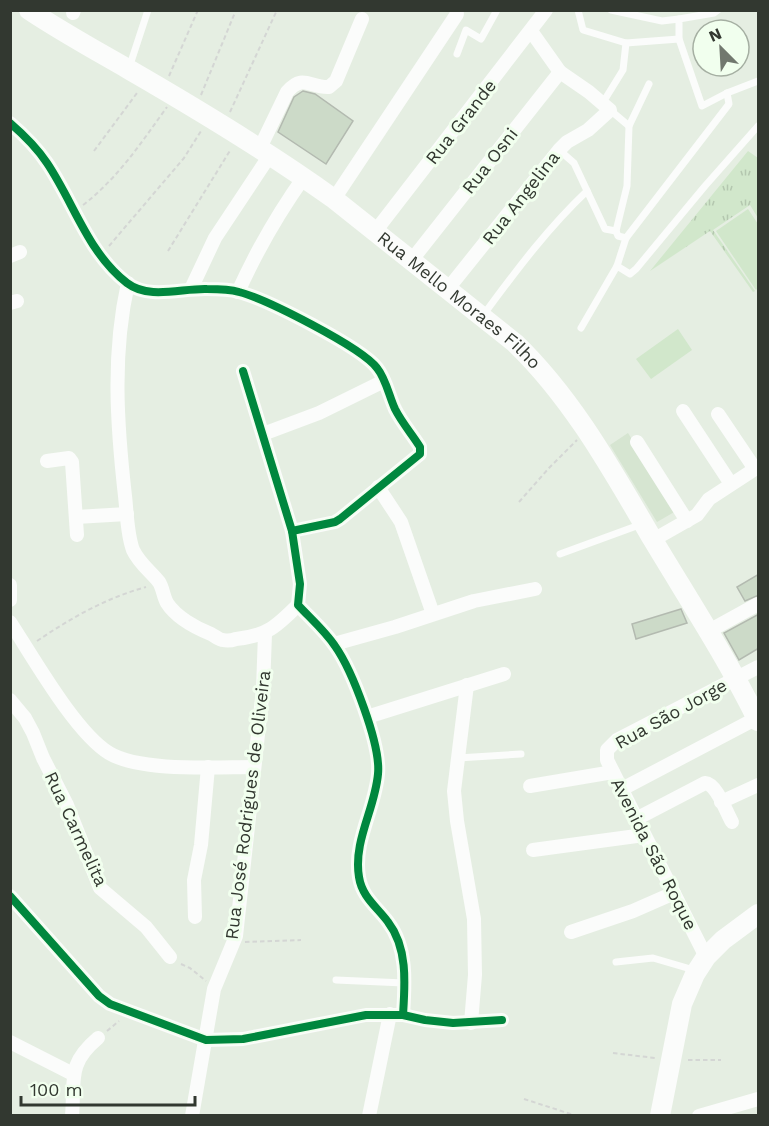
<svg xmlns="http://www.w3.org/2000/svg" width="769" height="1126" viewBox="0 0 769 1126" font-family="'Work Sans',sans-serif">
	<defs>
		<pattern id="grass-tufts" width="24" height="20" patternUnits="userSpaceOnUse" patternTransform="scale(1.5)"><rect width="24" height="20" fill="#d1e7cb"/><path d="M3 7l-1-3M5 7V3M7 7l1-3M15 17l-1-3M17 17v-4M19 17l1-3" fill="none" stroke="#b4c7af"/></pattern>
	</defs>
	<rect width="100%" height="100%" fill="#e5eee2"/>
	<path fill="#d6e5d1" d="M628,433L676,511L657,522L610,445Z"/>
	<path fill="url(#grass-tufts)" d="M748,151L758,158V218L750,205L713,230L755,291L753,292L710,231L650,271Z"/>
	<g fill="#d1e7cb">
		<path d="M748,209L758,224V288L756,290L716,231Z"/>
		<path d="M678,329L692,350L651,379L636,359Z"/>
	</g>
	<g fill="#ccdac8" stroke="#b3bab0" stroke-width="1.5">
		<path d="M303,91L315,94L353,121L326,164L278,132L294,97Z"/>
		<path d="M759,574V595L745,601L737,587Z"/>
		<path d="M681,609L687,623L636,639L632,624Z"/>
		<path d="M759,614V648L739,660L724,633Z"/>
	</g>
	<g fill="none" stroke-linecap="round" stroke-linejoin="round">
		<g stroke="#d4d6d4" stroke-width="2" stroke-dasharray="4.5 3" stroke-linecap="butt">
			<path d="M169,76L198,10"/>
			<path d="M201,95L236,10"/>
			<path d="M230,112L277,10"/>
			<path d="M94,151L137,93"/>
			<path d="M83,205C118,178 141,143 167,107"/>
			<path d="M109,246L184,158L201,131"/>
			<path d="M168,251L231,149"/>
			<path d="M519,502L549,468L577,440"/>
			<path d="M37,641C71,618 106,598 146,587"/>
			<path d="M245,942L301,940"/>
			<path d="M181,964L190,968L206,981"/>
			<path d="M107,1031L119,1021"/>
			<path d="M613,1053L655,1058"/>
			<path d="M688,1060H721"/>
			<path d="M524,1099L577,1116"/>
		</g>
		<g stroke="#fbfcfb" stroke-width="7">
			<path d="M578,10L583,30L626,43L679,39"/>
			<path d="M611,10L662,21L679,19"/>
			<path d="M718,10L714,13L679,19V39L702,106L727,93L758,81"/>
			<path d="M457,54L466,30L481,39L497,10"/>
			<path d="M129,68L148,10"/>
			<path d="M602,104L623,70L626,43"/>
			<path d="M610,110L629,126"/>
			<path d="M559,150L574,163L605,229L616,231"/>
			<path d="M626,238L729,104L727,93"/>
			<path d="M617,266L626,238L618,236L616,231L627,186L629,126L649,84"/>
			<path d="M487,310C518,268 549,227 587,191"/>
			<path d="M581,328L617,266L630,274L636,269L705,186L758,126"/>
			<path d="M560,554L642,524"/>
			<path d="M458,758L521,754"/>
			<path d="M616,962L653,958L694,970"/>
			<path d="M336,980L404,983"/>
		</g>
		<g stroke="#fbfcfb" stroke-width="14">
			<path d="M73,13L74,10"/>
			<path d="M10,123C24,135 37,148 47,163C74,203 88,253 127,283C149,300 182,288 207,289C217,289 229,289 239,292C266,299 361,347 377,368C386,379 389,396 395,409C402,423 412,434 420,447V454L340,519L335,522L292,531"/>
			<path d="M260,148L287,92C303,73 310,88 329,87L336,81L362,19"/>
			<path d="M334,199L457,14"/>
			<path d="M374,233L546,10"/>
			<path d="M10,256L20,252"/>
			<path d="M411,261L560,72"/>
			<path d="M128,283C112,354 117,425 125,496C127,513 127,534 133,550C139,563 150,571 159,582C163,588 163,596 167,603C176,617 196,628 211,634C215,636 219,640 223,640C227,641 233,640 236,639C267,636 277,626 298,605"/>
			<path d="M191,289L215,238L270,155"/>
			<path d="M447,290L559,150L567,142L588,130L610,110L589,92L560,72L531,31"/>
			<path d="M238,292C257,250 277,215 304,177"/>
			<path d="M10,303L17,301"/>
			<path d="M243,371L292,531L300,584L298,605C310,618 325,631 335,646C352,670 381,745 378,774C375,809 353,841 359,877C362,897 377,907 388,922C408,948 405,984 403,1015"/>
			<path d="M683,411L731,484"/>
			<path d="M718,414L755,469"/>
			<path d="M263,434L319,413L384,381"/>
			<path d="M637,442L687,521"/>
			<path d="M47,461L69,458L72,462L77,535"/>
			<path d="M378,487L401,522L433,614"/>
			<path d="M76,517L127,514"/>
			<path d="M653,540L697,515L709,499L758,467"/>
			<path d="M10,585V600"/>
			<path d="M10,622C33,657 75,732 109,753C140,772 216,767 253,767"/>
			<path d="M709,631L758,604"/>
			<path d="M334,644L395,627L474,601L535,589"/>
			<path d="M467,685L454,791L457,821L474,919L475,975L471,1023"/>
			<path d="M10,700L25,718L33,733L43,758L67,805L100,888L146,927L170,957"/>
			<path d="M367,717L504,674"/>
			<path d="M530,786L613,772"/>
			<path d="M622,789L757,718"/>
			<path d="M721,802L758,785"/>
			<path d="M636,819L705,783C717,784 726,812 732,822"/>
			<path d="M533,850L644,835"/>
			<path d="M10,896L99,996L110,1004L206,1040L243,1039L366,1015H403L425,1020L453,1023L502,1020"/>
			<path d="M195,917L194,880L201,845L208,767"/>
			<path d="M571,932L633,911L674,893"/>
			<path d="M706,957L607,760V750L617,740L758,667"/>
			<path d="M10,1042L73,1074"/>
			<path d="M72,1116C75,1079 67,1064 98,1038"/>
			<path d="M192,1116L214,989L236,936L263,689L265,634"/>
			<path d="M369,1116L390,1014"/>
			<path d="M699,1116L758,1099"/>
		</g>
		<g stroke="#fbfcfb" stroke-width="20">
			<path id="s1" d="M29,10C62,32 95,50 128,69C199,110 269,152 334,199L515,343C573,399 612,470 653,540C689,600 727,658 758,721"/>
			<path d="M660,1116L682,1004L695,974L706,957L723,940L758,914"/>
		</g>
		<g stroke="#f1ffee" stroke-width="11">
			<g id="cycleway">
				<path d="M10,123C24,135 37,148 47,163C74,203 88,253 127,283C149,300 182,288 207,289C217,289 229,289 239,292C266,299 361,347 377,368C386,379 389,396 395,409C402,423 412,434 420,447V454L340,519L335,522L292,531"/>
				<path d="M243,371L292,531L300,584L298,605C310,618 325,631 335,646C352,670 381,745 378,774C375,809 353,841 359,877C362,897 377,907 388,922C408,948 405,984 403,1015"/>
				<path d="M10,896L99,996L110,1004L206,1040L243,1039L366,1015H403L425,1020L453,1023L502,1020"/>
			</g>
		</g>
		<use href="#cycleway" stroke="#00873e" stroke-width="8"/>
	</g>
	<g text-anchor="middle" stroke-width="6" stroke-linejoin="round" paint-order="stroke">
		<g font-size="18" fill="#323830" stroke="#f1ffee">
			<text transform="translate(461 122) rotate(-52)" y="6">Rua Grande</text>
			<text transform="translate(490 161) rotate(-52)" y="6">Rua Osni</text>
			<text transform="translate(521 198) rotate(-52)" y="6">Rua Angelina</text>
			<text dy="6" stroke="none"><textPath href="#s1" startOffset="520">Rua Mello Moraes Filho</textPath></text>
			<text transform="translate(671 714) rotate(-29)" y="6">Rua São Jorge</text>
			<text transform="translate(248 805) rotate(-83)" y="6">Rua José Rodrigues de Oliveira</text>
			<text transform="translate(76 829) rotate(65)" y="6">Rua Carmelita</text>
			<text transform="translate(654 854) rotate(63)" y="6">Avenida São Roque</text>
		</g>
	</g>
	<rect width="769" height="1126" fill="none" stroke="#323830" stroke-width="24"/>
	<g transform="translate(721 48) rotate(336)"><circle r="28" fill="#f1ffee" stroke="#a5afa2" stroke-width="1.5"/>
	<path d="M0-4.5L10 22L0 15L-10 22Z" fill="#71786e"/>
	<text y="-9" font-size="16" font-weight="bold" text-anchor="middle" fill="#323830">N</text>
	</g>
	<path d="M21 1096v9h174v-9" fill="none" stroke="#323830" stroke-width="3"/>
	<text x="30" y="1096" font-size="18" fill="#323830" stroke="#f1ffee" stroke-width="4.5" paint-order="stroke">100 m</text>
</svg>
